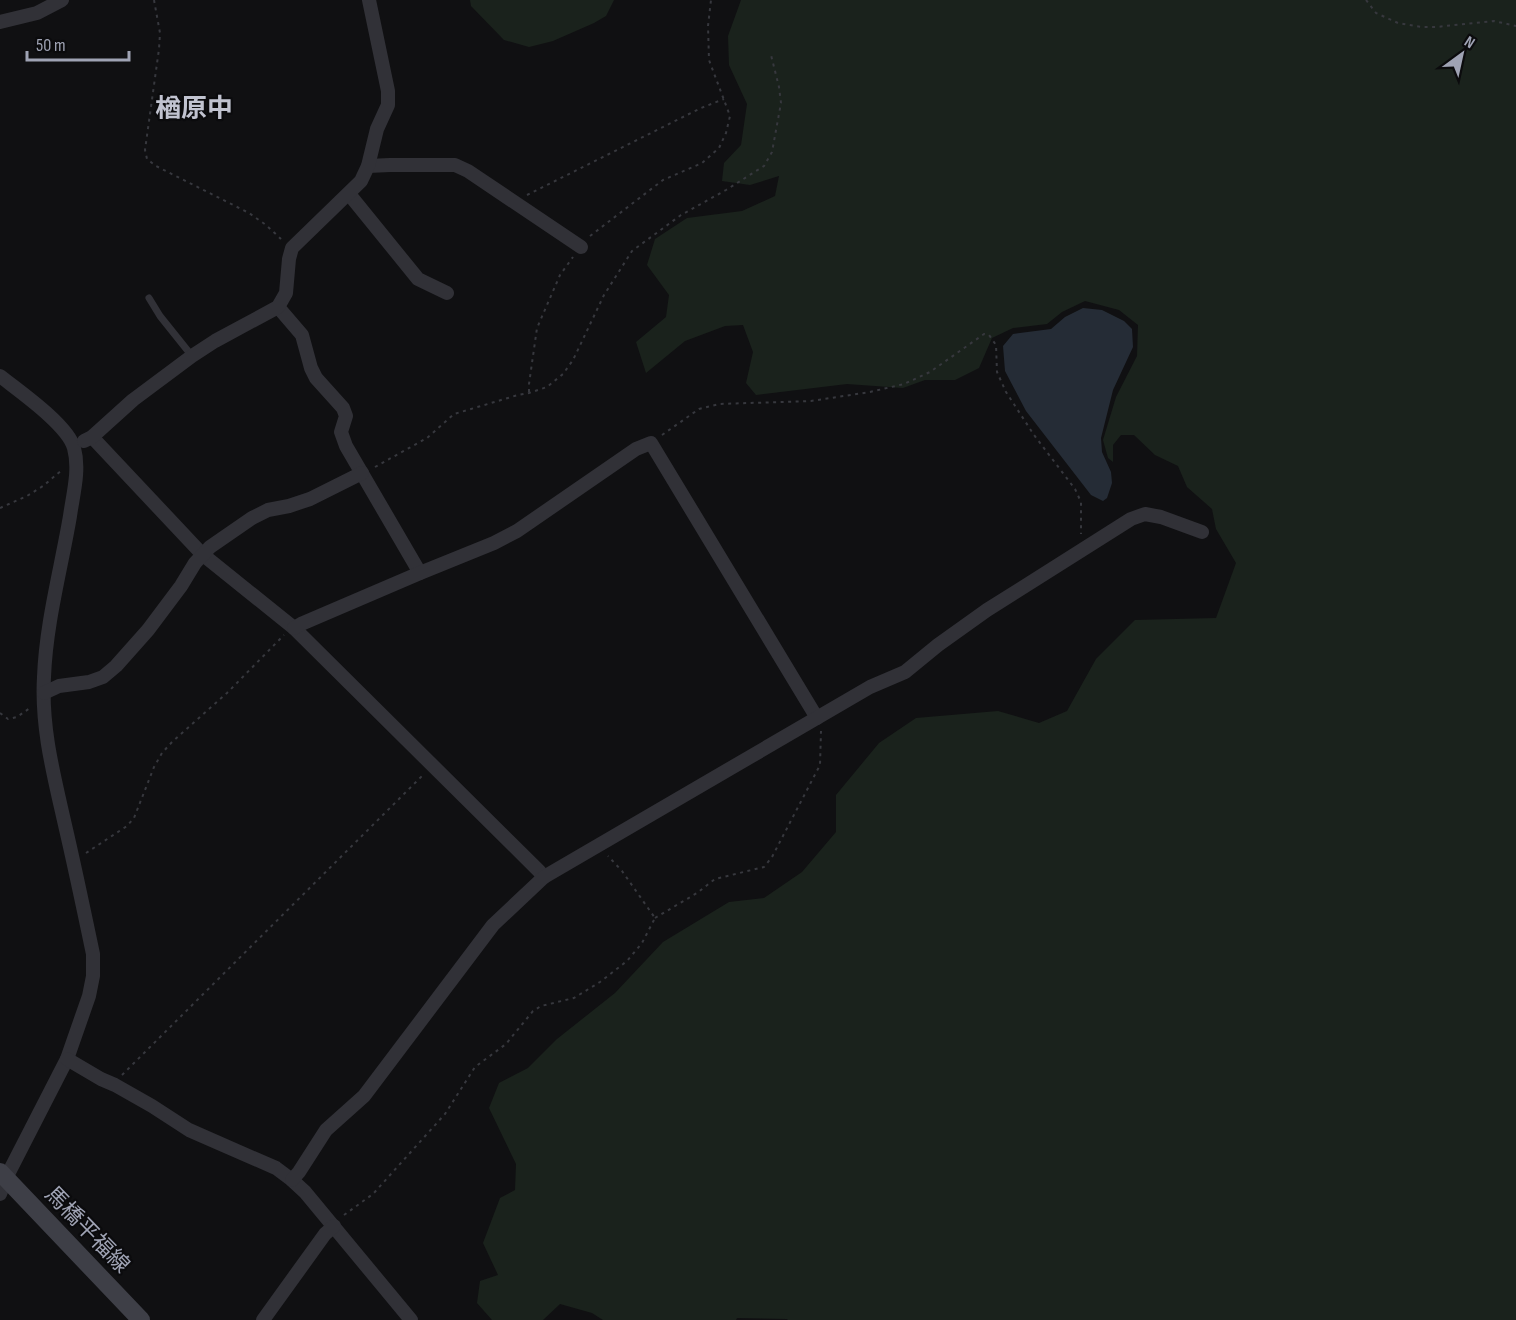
<svg xmlns="http://www.w3.org/2000/svg" width="1516" height="1320" viewBox="0 0 1516 1320" font-family="'Sofia Sans Condensed','Noto Sans JP',sans-serif">
	<rect width="100%" height="100%" fill="#101012"/>
	<g fill="#1a221c">
		<path d="M470,0H614L606,16L594,23L553,41L529,47L504,40L471,6Z"/>
		<path d="M741,0H1516V1320H788L787,1319L737,1318L736,1320H603L592,1313L560,1304L543,1320H492L477,1303L480,1281L498,1275L483,1243L500,1198L515,1190L516,1164L489,1108L499,1083L528,1068L557,1039L615,993L663,942L729,902L764,898L802,872L836,832V795L879,743L916,718L998,711L1039,723L1067,711L1096,659L1135,620L1216,618L1236,563L1216,529L1212,509L1187,487L1178,466L1155,455L1134,435H1121L1113,445V462L1108,458L1103,440L1116,397L1137,356L1138,325L1119,310L1085,301L1062,312L1047,324L1013,328L992,338L979,368L955,380H925L903,388L847,384L756,395L746,383L753,352L743,325L725,326L685,341L646,373L636,342L666,317L669,295L647,265L655,239L687,218L742,211L775,196L779,176L750,185L722,181L724,163L741,145L747,104L729,65L728,36Z"/>
	</g>
	<path fill="#252c36" d="M1083,308L1102,310L1124,321L1132,329L1133,347L1113,390L1101,438L1102,452L1111,472L1112,483L1107,498L1103,501L1091,495L1026,411L1005,371L1003,346L1013,334L1051,329L1065,317Z"/>
	<g fill="none" stroke-linecap="round" stroke-linejoin="round">
		<g stroke="#37383e" stroke-width="2" stroke-dasharray="3 4.5" stroke-linecap="butt">
			<path d="M154,0L160,33L159,49L145,150L147,159L156,166L249,213L266,225L281,239"/>
			<path d="M1366,0L1376,13L1398,23L1421,27H1436L1494,21L1516,26"/>
			<path d="M527,195L701,108L724,99"/>
			<path d="M590,236L663,180L702,163L719,148L726,133L730,116L709,60L708,26L711,0"/>
			<path d="M529,392V384L537,328L560,275L573,257"/>
			<path d="M662,435L699,409L719,404L811,401L870,392L904,384L930,372L984,334L989,335L996,345L997,372L1006,392L1034,435L1075,489L1081,502V534"/>
			<path d="M375,467L427,438L454,414L518,395L529,393L547,387L563,374L573,360L604,295L632,251L681,215L726,190L764,166L772,152L781,103L779,87L771,55"/>
			<path d="M0,508L27,496L43,486L62,470"/>
			<path d="M0,713L8,719L17,717L30,708"/>
			<path d="M86,853L127,826L134,818L154,767L162,753L172,742L227,693L284,635"/>
			<path d="M655,918L697,893L715,879L764,867L772,857L820,765L821,731"/>
			<path d="M122,1075L424,774"/>
			<path d="M344,1215L373,1194L445,1114L475,1067L506,1044L533,1011L541,1006L574,998L600,982L627,961L642,943L655,918L622,871L608,856"/>
		</g>
		<path stroke="#313137" stroke-width="7" d="M149,298L160,316L192,356"/>
		<g stroke="#313137" stroke-width="14">
			<path d="M0,22L37,13L62,0"/>
			<path d="M368,166L390,165H455L468,171L581,247"/>
			<path d="M349,194L418,279L447,293"/>
			<path d="M278,307L302,335L311,368L316,378L343,408L346,416L341,432L346,446L420,573"/>
			<path d="M0,376C19,391 68,425 74,448C80,470 73,494 70,516C61,569 46,623 44,677C41,728 54,776 65,825C75,868 84,911 93,954V976L89,996L67,1059L6,1178L0,1194"/>
			<path d="M92,437L202,554L294,628L539,871L544,877"/>
			<path d="M84,441L92,437L133,400L192,356L215,341L278,307L286,293L289,259L292,248L361,181L368,166L377,129L388,105V91L369,0"/>
			<path d="M294,628L301,624L420,573L494,543L517,531L636,449L651,443L817,718"/>
			<path d="M44,693L59,686L89,682L103,677L116,666L148,630L181,586L195,563L210,547L252,518L268,510L289,506L310,499L362,473"/>
			<path d="M67,1059L101,1079L115,1085L152,1106L189,1130L276,1168L292,1180L305,1192L411,1320"/>
			<path d="M292,1180L299,1172L326,1130L364,1096L493,925L544,877L870,687L905,672L938,645L987,610L1131,519L1145,514L1161,517L1202,532"/>
			<path d="M263,1320L325,1234L334,1226"/>
		</g>
		<path stroke="#3e3f47" stroke-width="18" d="M0,1172L141,1320"/>
	</g>
	<g text-anchor="middle" stroke-width="4.5" stroke-linejoin="round" paint-order="stroke">
		<g font-size="22" fill="#9fa3b4" stroke="#0b0b0d">
			<text transform="translate(88 1229) rotate(46)" y="8">馬橋平福線</text>
		</g>
		<g font-size="26" font-weight="bold" fill="#c1c3d0" stroke="#0b0b0d">
			<text x="194" y="117">楢原中</text>
		</g>
	</g>
	<g transform="translate(1462 54) rotate(33)" stroke="#0b0b0d" stroke-width="4.5" paint-order="stroke">
	<path d="M0-4.5L10 22L0 15L-10 22Z" fill="#9fa3b4"/>
	<text y="-9" font-size="16" font-weight="bold" text-anchor="middle" fill="#9fa3b4">N</text>
	</g>
	<path d="M27 51v9h102v-9" fill="none" stroke="#9fa3b4" stroke-width="3"/>
	<text x="36" y="51" font-size="18" fill="#9fa3b4" stroke="#0b0b0d" stroke-width="4.5" paint-order="stroke">50 m</text>
</svg>
